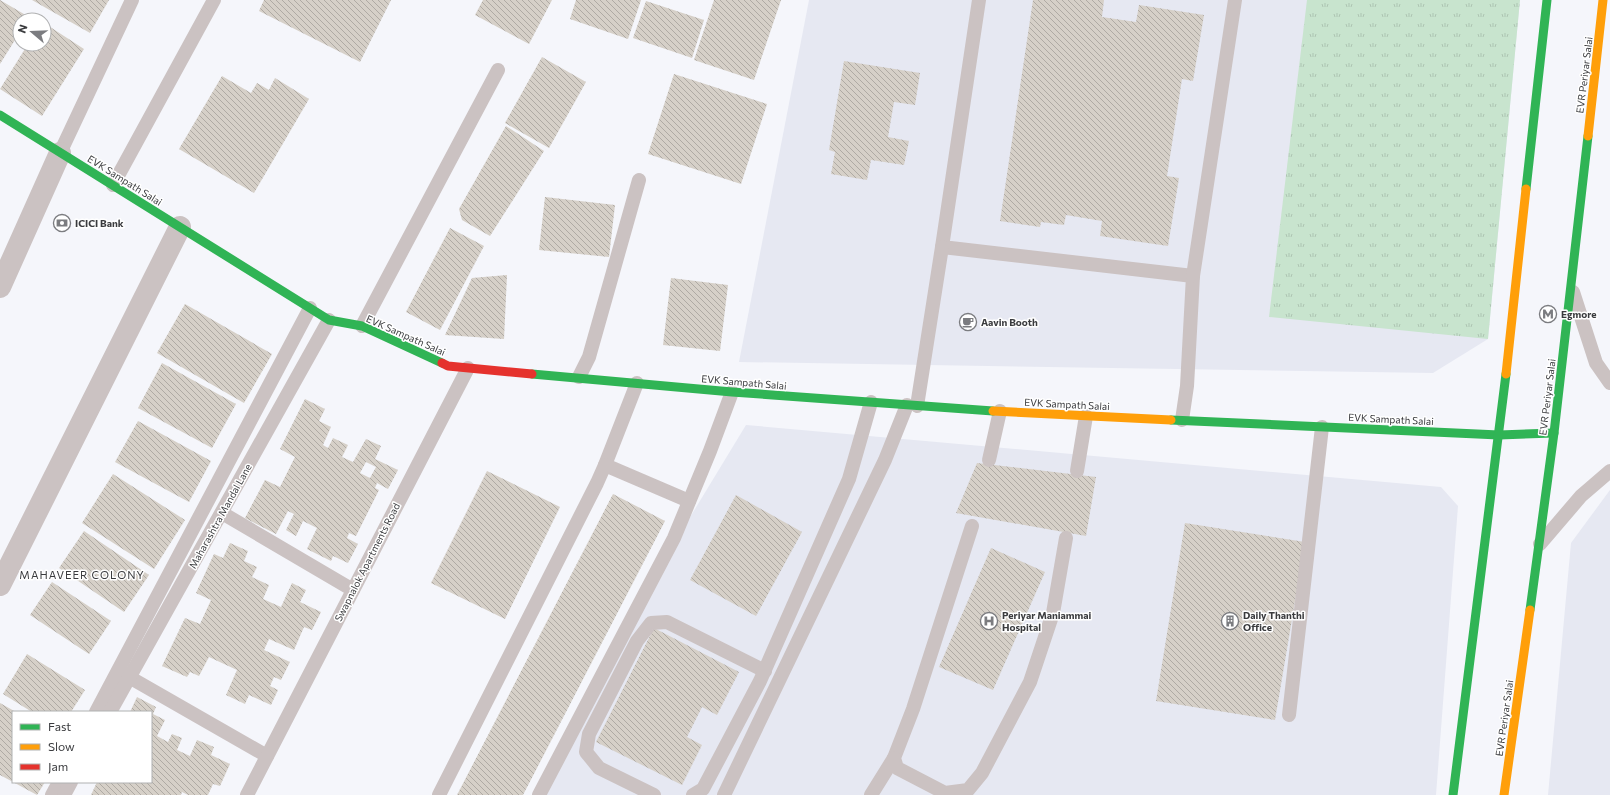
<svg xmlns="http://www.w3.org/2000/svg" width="1610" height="795" viewBox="0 0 1610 795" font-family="Commissioner,sans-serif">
	<defs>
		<pattern id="grass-tufts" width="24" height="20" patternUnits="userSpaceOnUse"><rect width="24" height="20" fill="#c8e4ce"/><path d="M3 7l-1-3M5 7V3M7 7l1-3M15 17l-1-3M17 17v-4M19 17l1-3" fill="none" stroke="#adc4b2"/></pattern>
		<pattern id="building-back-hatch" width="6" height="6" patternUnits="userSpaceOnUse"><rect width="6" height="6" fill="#d6d0c8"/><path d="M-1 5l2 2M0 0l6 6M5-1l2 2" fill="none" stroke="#afaaa4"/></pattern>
	</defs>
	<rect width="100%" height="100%" fill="#f5f6fb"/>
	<g fill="#e6e8f2">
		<path d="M809,0H1520L1488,339L1433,373L739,362Z"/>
		<path d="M746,425L1441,487L1458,506L1436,795H540L661,565Z"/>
		<path d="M1610,490V795H1548L1571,543Z"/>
	</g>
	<path fill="url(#grass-tufts)" d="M1307,0H1520L1488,339L1269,317Z"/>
	<g fill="url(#building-back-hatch)" fill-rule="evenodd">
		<path d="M0,0L29,17L28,20H20V32L0,64Z"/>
		<path d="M32,0H109L90,33Z"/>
		<path d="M264,0H391L360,62L259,11Z"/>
		<path d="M483,0H552L529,44L475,15Z"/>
		<path d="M576,0H641L628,39L570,19Z"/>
		<path d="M714,0H781L754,80L694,60Z"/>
		<path d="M1033,0H1104L1102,17L1136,22L1139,5L1204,15L1193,81L1182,79L1167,176L1179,178L1168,246L1100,236L1102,221L1066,215L1064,225L1041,222L1040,227L1000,221Z"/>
		<path d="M646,1L704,20L692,58L633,38Z"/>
		<path d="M44,23L84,49L42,116L0,89L28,44H44Z"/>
		<path d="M542,57L586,82L549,148L505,123Z"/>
		<path d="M844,61L920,73L915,105L894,102L888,137L909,141L904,165L871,160L867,180L831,174L835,152L829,150Z"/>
		<path d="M674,74L767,104L741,184L648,154Z"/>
		<path d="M222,76L251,93L257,83L269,90L275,78L309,99L254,193L179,149Z"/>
		<path d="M506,126L544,151L490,236L462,220L459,209Z"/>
		<path d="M545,197L615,205L609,257L539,250Z"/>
		<path d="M450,228L484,246L440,330L406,312Z"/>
		<path d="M507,275L504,339L445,335L472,278Z"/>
		<path d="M671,278L728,285L720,351L663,345Z"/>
		<path d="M185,304L272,354L244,403L157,353Z"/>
		<path d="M162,363L236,404L212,448L138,408Z"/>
		<path d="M305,399L325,409L319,421L331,427L323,445L328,448L333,438L348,445L342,457L353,462L366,439L381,446L375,459L398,470L388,489L377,483L375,488L379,490L356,536L349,533L347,538L358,544L348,563L333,556L331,561L307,549L317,528L303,521L296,536L286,530L294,514L288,511L276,534L245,518L265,480L280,487L295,457L280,449ZM366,462L376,467L370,478L360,473Z"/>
		<path d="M138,421L211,461L189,502L115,462Z"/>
		<path d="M977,463L1096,477L1086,536L956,513Z"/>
		<path d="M487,471L560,507L505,619L431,583Z"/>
		<path d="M113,474L185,520L154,569L82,523Z"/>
		<path d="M613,494L665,521L523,795H457Z"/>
		<path d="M736,495L802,532L756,616L690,580Z"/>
		<path d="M1185,523L1305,542L1275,720L1156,701Z"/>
		<path d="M84,531L149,575L124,612L59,568Z"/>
		<path d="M230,543L248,551L244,561L257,567L252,577L269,585L263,599L281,607L292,583L306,590L300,602L321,612L312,630L304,627L294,650L269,639L264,650L290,662L281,680L274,677L270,686L278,690L271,705L249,695L245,704L226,695L237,670L209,657L199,676L190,672L187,677L162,666L185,618L200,624L211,600L196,593L214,554L223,558Z"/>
		<path d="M991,548L1045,572L993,690L939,667Z"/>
		<path d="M52,582L111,621L89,654L30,615Z"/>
		<path d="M654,628L739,672L717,715L702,707L687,737L702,745L682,785L596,742Z"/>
		<path d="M27,654L85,690L71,712H32L3,694Z"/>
		<path d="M137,697L156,707L153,714L165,720L157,736L168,742L172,734L182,738L177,750L190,756L197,740L214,747L211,755L230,764L220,786L213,784L208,795H188L182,792L181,795H91L97,782H151V712H130Z"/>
		<path d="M0,703L16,712H13V782L0,775Z"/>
		<path d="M13,782H45L37,795Z"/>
	</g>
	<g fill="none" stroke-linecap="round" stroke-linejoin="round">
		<g stroke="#cbc2c2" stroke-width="14">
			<path d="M979,0L942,247L1193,276L1187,386L1182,420"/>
			<path d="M60,153L132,0"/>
			<path d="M113,185L214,0"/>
			<path d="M1193,276L1235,0"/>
			<path d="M1573,292L1596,363L1610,383"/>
			<path d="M362,326L498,70"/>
			<path d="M579,377L589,357L639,180"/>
			<path d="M917,406L942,247"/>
			<path d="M989,460L1000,411"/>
			<path d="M605,465L637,383"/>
			<path d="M1077,471L1086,416"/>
			<path d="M222,513L353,590"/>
			<path d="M972,526L913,709L894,758L897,768L945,793L968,790L982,773L1030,682L1053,613L1066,538"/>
			<path d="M1540,544L1581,496L1610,471"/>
			<path d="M129,677L267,756"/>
			<path d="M96,712L310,308"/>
			<path d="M110,712L329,320"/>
			<path d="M1289,715L1322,427"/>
			<path d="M52,795L59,782"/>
			<path d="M64,795L71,782"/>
			<path d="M247,795L468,368"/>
			<path d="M439,795L597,483L605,465L689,501"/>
			<path d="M539,795L674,538L710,451L732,392"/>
			<path d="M654,795L599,768L586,752L589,734L637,641L651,623L667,622L765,671"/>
			<path d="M693,795L703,789L760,681L849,479L871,402"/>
			<path d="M724,795L885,460L907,405"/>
			<path d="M871,795L894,758"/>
		</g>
		<g stroke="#cbc2c2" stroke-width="22">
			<path d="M0,287L60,153"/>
			<path d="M0,585L180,227"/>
		</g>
		<g stroke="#30b455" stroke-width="9">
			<path d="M0,115L329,320L362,326L442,363"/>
			<path d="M1526,189L1547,0"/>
			<path d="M532,374L732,392L993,411"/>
			<path d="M1171,420L1499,435L1554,433"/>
			<path d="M1530,610L1554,433L1588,136"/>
			<path d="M1453,795L1506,374"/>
		</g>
		<g stroke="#ff9f0a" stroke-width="9">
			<path d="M1588,136L1603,0"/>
			<path d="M1506,374L1526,189"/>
			<path d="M993,411L1171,420"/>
			<path d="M1504,795L1530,610"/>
		</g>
		<path stroke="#e5322d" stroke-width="9" d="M442,363L448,366L532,374"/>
	</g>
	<defs>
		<g id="bank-ring" transform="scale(0.9)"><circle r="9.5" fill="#fff" stroke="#7b7c80" stroke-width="1.5"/><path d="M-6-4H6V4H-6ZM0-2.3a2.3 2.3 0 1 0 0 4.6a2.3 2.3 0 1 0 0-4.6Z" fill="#7b7c80"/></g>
		<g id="metro-ring" transform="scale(0.9)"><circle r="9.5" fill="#fff" stroke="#7b7c80" stroke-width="1.5"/><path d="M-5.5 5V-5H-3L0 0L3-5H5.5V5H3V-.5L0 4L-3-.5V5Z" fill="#7b7c80"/></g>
		<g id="cafe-ring" transform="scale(0.9)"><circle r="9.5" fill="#fff" stroke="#7b7c80" stroke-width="1.5"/><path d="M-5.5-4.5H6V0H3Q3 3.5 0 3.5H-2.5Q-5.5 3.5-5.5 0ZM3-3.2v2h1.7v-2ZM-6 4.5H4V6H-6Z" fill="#7b7c80"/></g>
		<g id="hospital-ring" transform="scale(0.9)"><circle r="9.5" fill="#fff" stroke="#7b7c80" stroke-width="1.5"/><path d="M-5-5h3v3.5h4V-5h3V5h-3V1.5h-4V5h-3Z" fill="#7b7c80"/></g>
		<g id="building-ring" transform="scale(0.9)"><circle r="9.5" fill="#fff" stroke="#7b7c80" stroke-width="1.5"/><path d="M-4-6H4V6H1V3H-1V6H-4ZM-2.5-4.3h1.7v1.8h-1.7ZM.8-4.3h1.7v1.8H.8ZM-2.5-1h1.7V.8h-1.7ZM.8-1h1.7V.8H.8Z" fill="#7b7c80"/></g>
	</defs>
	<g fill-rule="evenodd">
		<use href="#bank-ring" x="62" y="223"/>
		<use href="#metro-ring" x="1548" y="314"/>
		<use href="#cafe-ring" x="968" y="322"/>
		<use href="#hospital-ring" x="989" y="621"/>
		<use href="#building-ring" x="1230" y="621"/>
	</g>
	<g text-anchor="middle" stroke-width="3" stroke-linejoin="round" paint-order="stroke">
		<g font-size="10" fill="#3a3b3e" stroke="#fff">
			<text transform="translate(1584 75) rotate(-83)" y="4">EVR Periyar Salai</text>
			<text transform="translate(125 180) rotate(32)" y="4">EVK Sampath Salai</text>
			<text transform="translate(406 335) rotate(24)" y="4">EVK Sampath Salai</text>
			<text transform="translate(744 382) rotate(5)" y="4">EVK Sampath Salai</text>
			<text transform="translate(1547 397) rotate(-83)" y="4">EVR Periyar Salai</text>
			<text transform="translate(1067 404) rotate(3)" y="4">EVK Sampath Salai</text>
			<text transform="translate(1391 419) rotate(3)" y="4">EVK Sampath Salai</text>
			<text transform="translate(220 516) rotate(-61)" y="4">Maharashtra Mandal Lane</text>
			<text transform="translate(367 562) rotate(-63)" y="4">Swapnalok Apartments Road</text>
			<text transform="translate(1504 718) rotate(-82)" y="4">EVR Periyar Salai</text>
		</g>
		<g font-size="10" font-weight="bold" fill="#3a3b3e" stroke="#fff" text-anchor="start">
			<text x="75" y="227">ICICI Bank</text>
			<text x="1561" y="318">Egmore</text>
			<text x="981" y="326">Aavin Booth</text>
			<text x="1002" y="619">Periyar Maniammai<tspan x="1002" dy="12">Hospital</tspan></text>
			<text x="1243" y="619">Daily Thanthi<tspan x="1243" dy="12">Office</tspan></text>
		</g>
		<g font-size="11" letter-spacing="1" fill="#3a3b3e" stroke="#fff">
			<text x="82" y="579">MAHAVEER COLONY</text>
		</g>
	</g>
	<rect x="12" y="711" width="140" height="72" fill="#ffffff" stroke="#b0b1b2"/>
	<rect x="20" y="724" width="20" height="6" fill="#30b455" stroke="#b0b1b2"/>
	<text x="48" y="731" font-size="12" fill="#3a3b3e">Fast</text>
	<rect x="20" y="744" width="20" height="6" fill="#ff9f0a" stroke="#b0b1b2"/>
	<text x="48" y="751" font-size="12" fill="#3a3b3e">Slow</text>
	<rect x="20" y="764" width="20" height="6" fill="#e5322d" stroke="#b0b1b2"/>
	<text x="48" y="771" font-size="12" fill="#3a3b3e">Jam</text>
	<g transform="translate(32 32) rotate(289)"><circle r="19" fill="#ffffff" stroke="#b0b1b2"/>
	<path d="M0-3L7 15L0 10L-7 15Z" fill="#7b7c80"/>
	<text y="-6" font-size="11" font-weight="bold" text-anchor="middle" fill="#3a3b3e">N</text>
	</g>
</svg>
